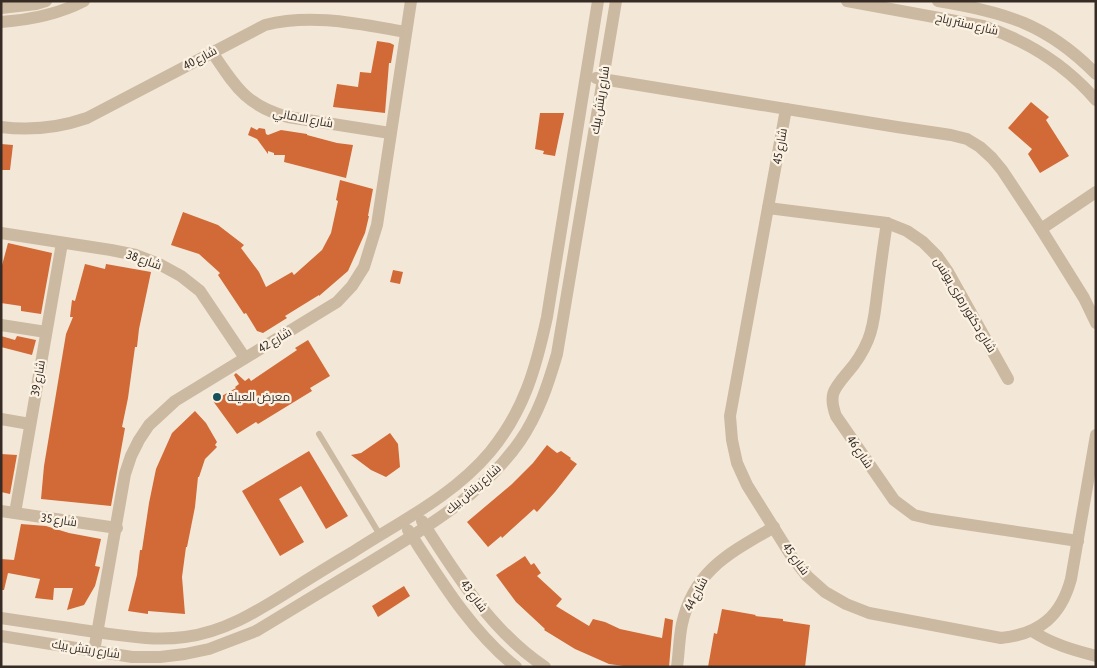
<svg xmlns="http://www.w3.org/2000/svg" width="1097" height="668" viewBox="0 0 1097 668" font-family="'Asap Condensed',Cairo,sans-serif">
	<rect width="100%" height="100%" fill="#f3e8d7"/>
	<g fill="#d16a37">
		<path d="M377,41L390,43L394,45L391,63H389L385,113L333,107L337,84L358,87L360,72L371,73Z"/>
		<path d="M1031,102L1049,117L1046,120L1069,156L1040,173L1028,154L1032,149L1008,128Z"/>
		<path d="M540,113H564L555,156L543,154L544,151L535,149Z"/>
		<path d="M251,127L257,130L259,128L265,129L266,134L268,135L281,130L307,134V135L337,143L353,145L346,178L284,162L285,155H274V153L268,151V154L257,139L248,135Z"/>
		<path d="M1,144L13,145L10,170H1Z"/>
		<path d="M340,180L373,189L368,216H369L365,233L348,271L319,296V295L285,316L287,318L263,333L257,331L246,313L244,314L218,275L220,273L199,254L171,245L183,212L218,225L244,245L241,248L259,272L266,287L292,272L294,275L322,250L331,233L338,201L336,200Z"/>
		<path d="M8,243L52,253L41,314L21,311V306L1,303V269Z"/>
		<path d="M85,264L105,269L106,264L151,272L139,329L137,347H135L128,398L122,427L125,428L111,506L41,499L44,466L66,334L73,317H70L72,300L75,301Z"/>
		<path d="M393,270L403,272L400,284L390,282Z"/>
		<path d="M1,336L15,340L17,336L36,340L32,355L1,347Z"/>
		<path d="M308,340L330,376L310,388L312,391L258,424L256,422L237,434L213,401L236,388L235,387L239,384L234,375L236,373L245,381L249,378L251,381L297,350L295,348Z"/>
		<path d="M195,411L206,423L217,442L215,445L217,447L205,459L199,477H198L195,507L187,547H186L182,577L185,614L148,611V614L128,611L137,575L140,550H142L149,503L156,469L172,433Z"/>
		<path d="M390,433L398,444L400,467L386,477L371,470L351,455L361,453Z"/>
		<path d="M547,445L557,453L561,451L571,458L570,459L577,464L555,492L537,512L534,509L502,538L501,536L488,547L467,522L512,484L533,463Z"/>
		<path d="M309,451L348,516L326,529L301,486L279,499L304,542L280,556L242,491Z"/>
		<path d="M1,454L17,455L10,494L1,492Z"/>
		<path d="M21,524L46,526L69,533L101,539L95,566L100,567L95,586L84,605L67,610L73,588H54L53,600L35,598L40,579L8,573L4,590H1V559L14,560Z"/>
		<path d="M525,556L531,565L534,563L541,573L537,576L562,599L556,606L589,626L593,619L605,622L620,629L662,638L665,618L673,620L669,667H631L609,664L575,649L544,630L545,629L516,602L496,575Z"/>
		<path d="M404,586L410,596L378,617L372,606Z"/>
		<path d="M722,609L756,615L755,616L783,619V621L810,625L805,667H708L714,633L717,634Z"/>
	</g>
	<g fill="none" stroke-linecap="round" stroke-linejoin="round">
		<path stroke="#ccb9a2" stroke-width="6" d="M319,434L380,535"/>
		<g stroke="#ccb9a2" stroke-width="12">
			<path d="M847,1L983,26C1028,41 1065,64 1096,100"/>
			<path d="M938,1C1005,12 1047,24 1096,74"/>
			<path d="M1,8L36,4L46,1"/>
			<path d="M1,22C29,20 59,14 84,1"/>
			<path d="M212,52C235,86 246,106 288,117L390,133"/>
			<path d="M596,78L897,127L951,135L967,139L980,147L992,158L1002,170L1041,229L1084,298L1096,323"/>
			<path d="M786,109L730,416L732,440L737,463L747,485L792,557L807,576L825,592L846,604L869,613L1001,638C1040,634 1061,616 1071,579L1096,435"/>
			<path d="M1,127C32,131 58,128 87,118L265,25C312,13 359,24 406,32"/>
			<path d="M768,208L887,223L907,231L923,242L937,256L948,272L1008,379"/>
			<path d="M887,223C883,247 880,271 877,295C875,310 874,326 868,340C863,352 856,363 848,372C834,389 828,394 836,416L894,500L914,515L931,519L1078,541"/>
			<path d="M1041,229L1096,192"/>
			<path d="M1,233L111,250L136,255L159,264L181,276L200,291L245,358"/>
			<path d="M1,325L46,332"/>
			<path d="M1,419L30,424"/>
			<path d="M1,511L117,528"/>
			<path d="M15,513L62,243"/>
			<path d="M422,521C454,572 493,633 545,667"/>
			<path d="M408,530C440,579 470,630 516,667"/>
			<path d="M1,618C33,623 64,627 95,632C126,636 154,641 185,637C224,632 256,612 288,592C310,578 331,565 353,552C401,521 453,496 490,452C524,411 536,368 547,317L598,1"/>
			<path d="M1032,631C1052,644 1073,650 1096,656"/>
			<path d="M1,636L132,657H160L185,654L209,649L256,631C293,609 330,586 367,564C422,530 482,496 520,441C538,415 548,385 557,354L616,1"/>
			<path d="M94,651L125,474L131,456L139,440L149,425L175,401L337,302L352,286L364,267L377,225L411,1"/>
			<path d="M677,667C679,653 679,638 682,624C694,570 730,553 774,527"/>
		</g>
	</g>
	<circle fill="#17505b" stroke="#fbf2e3" stroke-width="2" cx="217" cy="397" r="5"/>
	<g text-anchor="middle" stroke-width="4.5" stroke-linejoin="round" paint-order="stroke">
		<g font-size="12" fill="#362c25" stroke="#fbf2e3">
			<text transform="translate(967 24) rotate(13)" y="4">شارع سنتر رباح</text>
			<text transform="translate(200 58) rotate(-28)" y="4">شارع 40</text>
			<text transform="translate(600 100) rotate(-81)" y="4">شارع ريتش بيك</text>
			<text transform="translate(303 118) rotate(11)" y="4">شارع الاماني</text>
			<text transform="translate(780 146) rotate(-80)" y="4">شارع 45</text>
			<text transform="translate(144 260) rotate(19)" y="4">شارع 38</text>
			<text transform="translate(965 305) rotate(59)" y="4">شارع دكتور رمزى يونس</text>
			<text transform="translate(275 340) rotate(-31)" y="4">شارع 42</text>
			<text transform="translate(38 378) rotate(-80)" y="4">شارع 39</text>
			<text transform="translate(860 452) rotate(56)" y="4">شارع 46</text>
			<text transform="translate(473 489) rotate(-41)" y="4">شارع ريتش بيك</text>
			<text transform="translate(59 520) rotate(8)" y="4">شارع 35</text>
			<text transform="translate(796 559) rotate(54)" y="4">شارع 45</text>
			<text transform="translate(696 594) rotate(-62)" y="4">شارع 44</text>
			<text transform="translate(474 596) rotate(54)" y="4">شارع 43</text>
			<text transform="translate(86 649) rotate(9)" y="4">شارع ريتش بيك</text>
		</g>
		<g font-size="12" fill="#362c25" stroke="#fbf2e3" text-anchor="start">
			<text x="227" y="401">معرض العيلة</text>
		</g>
	</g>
	<rect width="1097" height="668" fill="none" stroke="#362c25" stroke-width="5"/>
</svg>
